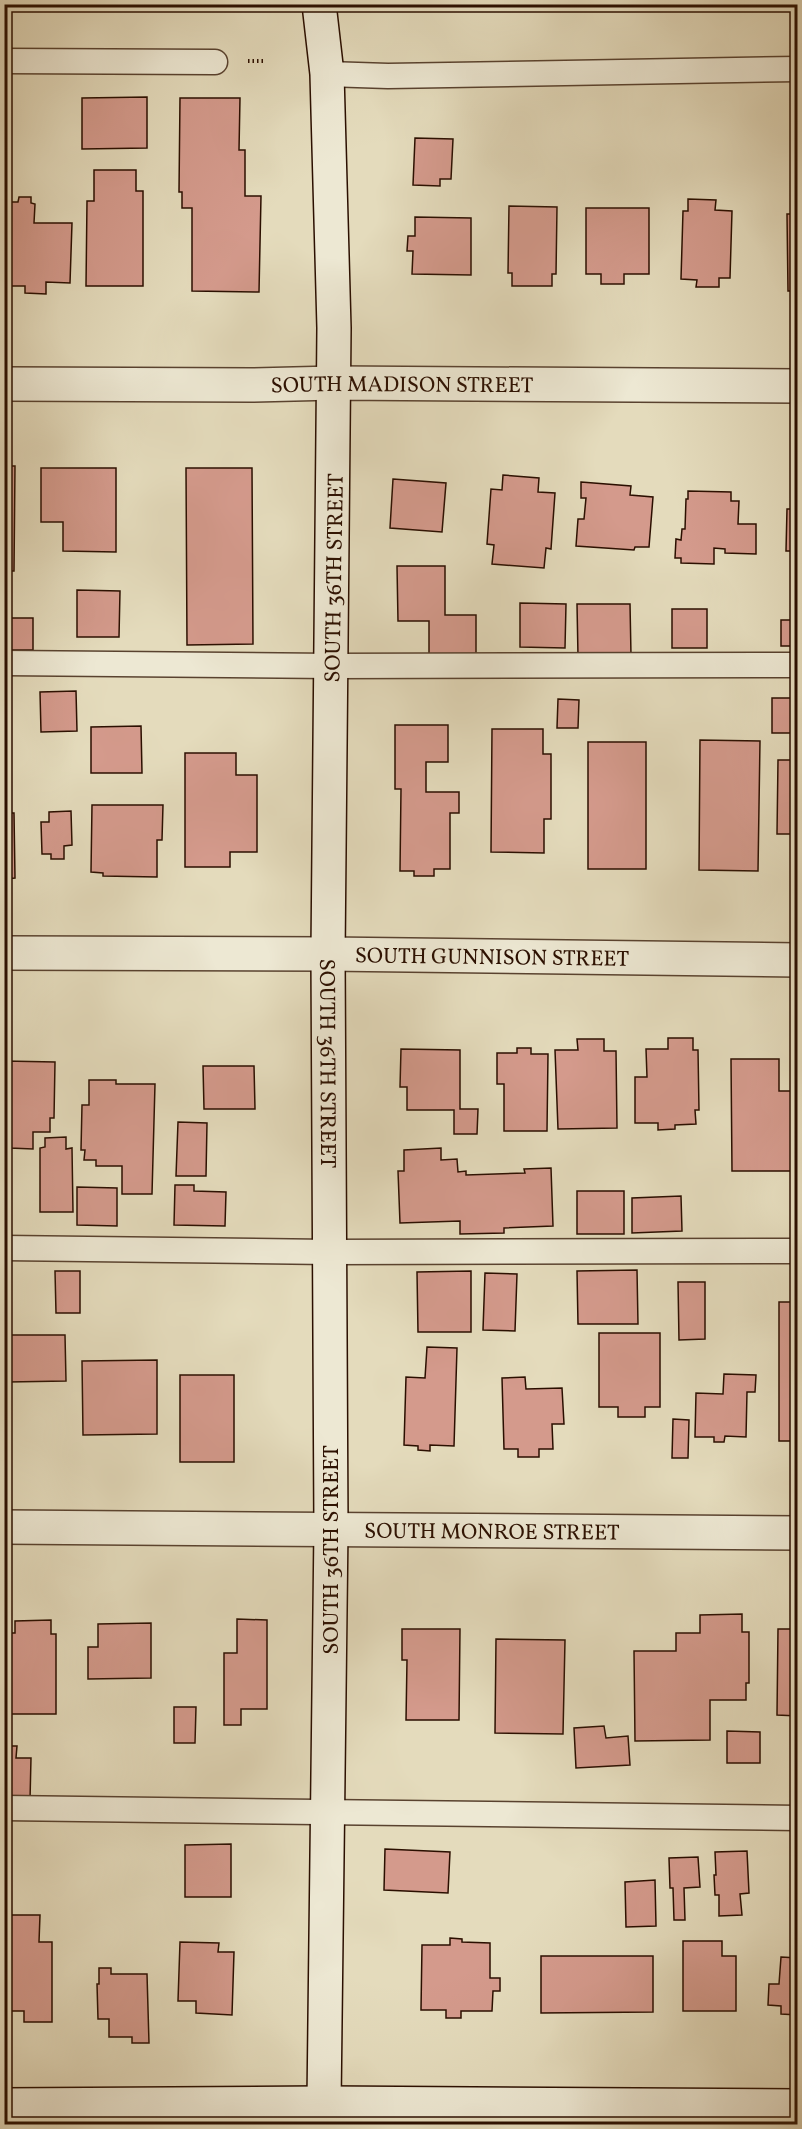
<svg xmlns="http://www.w3.org/2000/svg" width="802" height="2129" viewBox="0 0 802 2129" font-family="Vollkorn,serif">
	<rect width="100%" height="100%" fill="#e4dbbc"/>
	<filter id="stains"><feTurbulence type="fractalNoise" baseFrequency=".00333" numOctaves="4"/><feColorMatrix values="0 0 0 0 .2 0 0 0 0 .09 0 0 0 0 .02 0 0 0 .5 -.17"/></filter>
	<radialGradient id="worn" r=".72"><stop offset=".6" stop-color="#630" stop-opacity="0"/><stop offset="1" stop-color="#630" stop-opacity=".3"/></radialGradient>
	<g fill="#d49a8c" stroke="#2b0f00" stroke-width="1.5">
		<path d="M147,97V148L82,149V98Z"/>
		<path d="M180,98H240L239,150H245V196H261L259,292L192,291V208H182V192H179Z"/>
		<path d="M415,138L453,139L451,179H440V186L413,185Z"/>
		<path d="M94,170H136V191H143V286H86L87,201H94Z"/>
		<path d="M19,197H31V203L35,204L34,223H72L70,283L46,282V294L25,293V286H4V224H7V202H18Z"/>
		<path d="M688,199L716,200L715,210L732,211L730,278H719V287H696L697,280L681,279L683,211H688Z"/>
		<path d="M509,206L557,207L556,274H552V286H512V273H508Z"/>
		<path d="M586,208H649V274H624V284H601V274H586Z"/>
		<path d="M787,214H798V291H788Z"/>
		<path d="M415,217L471,218V275L412,274L413,251H407L408,236H415Z"/>
		<path d="M4,466H15L14,571H4Z"/>
		<path d="M41,468H116V552L63,551V522H41Z"/>
		<path d="M186,468H252L253,644L187,645Z"/>
		<path d="M503,475L539,478L538,492L555,493L551,549L546,548L544,568L492,564L494,545L487,544L491,489L502,490Z"/>
		<path d="M393,479L446,483L442,532L390,528Z"/>
		<path d="M581,482L631,486L630,495L653,497L649,547H635L634,550L576,546L578,519H584L586,498H581Z"/>
		<path d="M688,491L731,492V501H739L738,524H756V554L725,553V549L714,548V564L681,563V558H675L676,539L681,540L682,529H685L686,499H688Z"/>
		<path d="M787,509H798V551H786Z"/>
		<path d="M397,566H445V615H476V654H429V621H398Z"/>
		<path d="M77,590L120,591L119,637H77Z"/>
		<path d="M520,603L566,604L565,648L520,647Z"/>
		<path d="M577,604H630L631,655L578,656Z"/>
		<rect x="672" y="609" width="35" height="39"/>
		<rect x="4" y="618" width="29" height="32"/>
		<rect x="781" y="620" width="17" height="26"/>
		<path d="M76,691L77,731L41,732L40,692Z"/>
		<rect x="772" y="698" width="26" height="35"/>
		<path d="M558,699L579,700L578,728H557Z"/>
		<path d="M395,725H448V762H426V792H459V813H450V869H434V876H414V871H400L401,789H395Z"/>
		<path d="M141,726L142,773H91V727Z"/>
		<path d="M492,729H543V754H551V819H544V853L491,852Z"/>
		<path d="M700,740L760,741L758,871L699,870Z"/>
		<rect x="588" y="742" width="58" height="127"/>
		<path d="M185,753H236V775H257V852H230V867H185Z"/>
		<path d="M778,760H798V843H792V834H777Z"/>
		<path d="M92,805H163L162,840H157V877L103,876V873L91,872Z"/>
		<path d="M71,811L72,845L64,846V859H51V854H42L41,822H49V812Z"/>
		<path d="M4,813H14L15,878L4,879Z"/>
		<path d="M668,1038H693V1050H698L699,1110H695L696,1124L675,1125V1129L658,1130V1123H635V1077H647L646,1049H668Z"/>
		<path d="M577,1039H604V1051H616L617,1128L558,1129L555,1050H578Z"/>
		<path d="M517,1048H531V1054H548L547,1131H504V1084H497V1053H517Z"/>
		<path d="M401,1049L460,1050V1109H478L477,1134H454V1110H407V1087H400Z"/>
		<path d="M731,1059H779V1091H798V1171H732Z"/>
		<path d="M4,1061L55,1062L54,1118H50V1132H33V1149L10,1148L11,1135H4Z"/>
		<path d="M203,1066H254L255,1109H204Z"/>
		<path d="M89,1080H116V1084H155L152,1194H122V1166H96V1160H84L85,1150H81L82,1105H89Z"/>
		<path d="M178,1122L207,1123L206,1176H176Z"/>
		<path d="M66,1137V1149L72,1148L73,1212H40V1148L45,1147V1138Z"/>
		<path d="M441,1148V1160L457,1159L458,1172L466,1171V1175L525,1173L524,1169L551,1168L553,1226L504,1228V1233L460,1234V1221L400,1223L398,1171H404V1150Z"/>
		<path d="M175,1185H194V1191L226,1192L225,1226L174,1225Z"/>
		<path d="M77,1187L117,1188V1226L77,1225Z"/>
		<rect x="577" y="1191" width="47" height="43"/>
		<path d="M681,1196L682,1231L632,1233V1198Z"/>
		<path d="M637,1270L638,1324H578L577,1271Z"/>
		<path d="M55,1271H80V1313H56Z"/>
		<path d="M471,1271V1332H418L417,1272Z"/>
		<path d="M485,1273L517,1274L515,1331L483,1330Z"/>
		<path d="M678,1282H705V1339L679,1340Z"/>
		<rect x="779" y="1302" width="19" height="139"/>
		<path d="M599,1333H660V1407H645V1417H618V1407H599Z"/>
		<path d="M7,1335H65L66,1381L8,1382Z"/>
		<path d="M427,1347L457,1348L454,1446L430,1445V1451L418,1450V1446L404,1445L406,1377L425,1378Z"/>
		<path d="M157,1360V1434L83,1435L82,1361Z"/>
		<path d="M724,1374L756,1375L755,1392H747L746,1437L725,1436L724,1442H714V1437H695L696,1393L723,1394Z"/>
		<rect x="180" y="1375" width="54" height="87"/>
		<path d="M525,1377L526,1389L562,1388L564,1424H552L553,1449H539V1457H518V1449H504L502,1378Z"/>
		<path d="M673,1419L689,1420L688,1458H672Z"/>
		<path d="M742,1614V1632H749V1683H746V1700H710V1740L635,1741L634,1651H676V1633H700V1615Z"/>
		<path d="M237,1619L267,1620V1709H241V1725H224V1653H237Z"/>
		<path d="M51,1620V1634H56V1714H10V1679H4V1633H15V1621Z"/>
		<path d="M151,1623V1678L88,1679V1647H98V1624Z"/>
		<path d="M402,1629H460L459,1720H406L407,1660H402Z"/>
		<path d="M778,1629H798V1716L777,1715Z"/>
		<path d="M496,1639L565,1640L563,1734L495,1733Z"/>
		<path d="M174,1707H196L195,1743H174Z"/>
		<path d="M604,1726L606,1738L628,1736L630,1765L576,1768L574,1728Z"/>
		<path d="M727,1731L760,1732V1763H727Z"/>
		<path d="M4,1746H17L16,1758H31L30,1800L4,1799Z"/>
		<path d="M231,1844V1897H185V1845Z"/>
		<path d="M385,1849L450,1852L448,1893L384,1890Z"/>
		<path d="M747,1851L749,1893L740,1894L742,1915L719,1916V1895H715L714,1875H716L715,1852Z"/>
		<path d="M698,1857L700,1887L684,1888L685,1920H674L673,1888H670L669,1858Z"/>
		<path d="M655,1880L656,1926L626,1927L625,1882Z"/>
		<path d="M4,1915H40L39,1942H52V2022H24V2011H4Z"/>
		<path d="M450,1938L462,1939V1942L490,1943V1978H500V1991H493L492,2011H461V2018H446V2010H421L422,1945H450Z"/>
		<path d="M683,1941H722V1956H736V2011H683Z"/>
		<path d="M180,1942L219,1943L218,1952H234L232,2015L196,2013V2001H178Z"/>
		<path d="M541,1956H653V2012L541,2013Z"/>
		<path d="M781,1957L798,1958V2015L781,2014V2006L768,2005L769,1984H779Z"/>
		<path d="M99,1968H111V1974H147L149,2043H132V2037H109V2019H98L97,1984H99Z"/>
	</g>
	<g fill="none" stroke-linecap="round" stroke-linejoin="round">
		<g stroke="#59422f" stroke-width="27">
			<g id="lane">
				<path d="M4,61L215,62"/>
				<path d="M327,74L388,76L798,69"/>
				<path d="M4,663L332,666L798,665"/>
				<path d="M4,1248L329,1252L798,1251"/>
				<path d="M4,1808L798,1818"/>
			</g>
		</g>
		<g stroke="#59422f" stroke-width="36">
			<g id="street">
				<path id="s1" d="M4,384L252,385L334,383L798,386"/>
				<path id="s2" d="M4,953L328,954L798,960"/>
				<path id="s3" d="M4,1527L798,1533"/>
				<path d="M324,2103V2124"/>
			</g>
		</g>
		<g stroke="#2b0f00" stroke-width="36">
			<g id="secondary">
				<path id="s4" d="M319,4L327,74L334,328L328,954L331,1528L324,2103"/>
				<path d="M4,2105L324,2103L798,2106"/>
			</g>
		</g>
		<path stroke="#2b0f00" stroke-width="4" stroke-dasharray="1.5 3" stroke-linecap="butt" d="M248,61H265"/>
		<use href="#lane" stroke="#ede8d3" stroke-width="24"/>
		<use href="#street" stroke="#ede8d3" stroke-width="33"/>
		<use href="#secondary" stroke="#ede8d3" stroke-width="33"/>
	</g>
	<g text-anchor="middle" stroke-width="4.5" stroke-linejoin="round" paint-order="stroke">
		<g font-size="22" fill="#2b0f00" stroke="#ede8d3">
			<text dy="8" stroke="none"><textPath href="#s1" startOffset="398">SOUTH MADISON STREET</textPath></text>
			<text transform="translate(333 578) rotate(-89)" y="8">SOUTH 36TH STREET</text>
			<text dy="8" stroke="none"><textPath href="#s2" startOffset="488">SOUTH GUNNISON STREET</textPath></text>
			<text dy="8" stroke="none"><textPath href="#s4" startOffset="1060">SOUTH 36TH STREET</textPath></text>
			<text dy="8" stroke="none"><textPath href="#s3" startOffset="488">SOUTH MONROE STREET</textPath></text>
			<text transform="translate(330 1550) rotate(-90)" y="8">SOUTH 36TH STREET</text>
		</g>
	</g>
	<rect width="802" height="2129" fill="none" stroke="#e4dbbc" stroke-width="24"/>
	<rect x="6" y="6" width="790" height="2117" fill="none" stroke="#2b0f00" stroke-width="3"/>
	<rect x="12" y="12" width="778" height="2105" fill="none" stroke="#2b0f00" stroke-width="1.5"/>
	<rect width="100%" height="100%" filter="url(#stains)"/>
	<rect width="100%" height="100%" fill="url(#worn)"/>
</svg>
